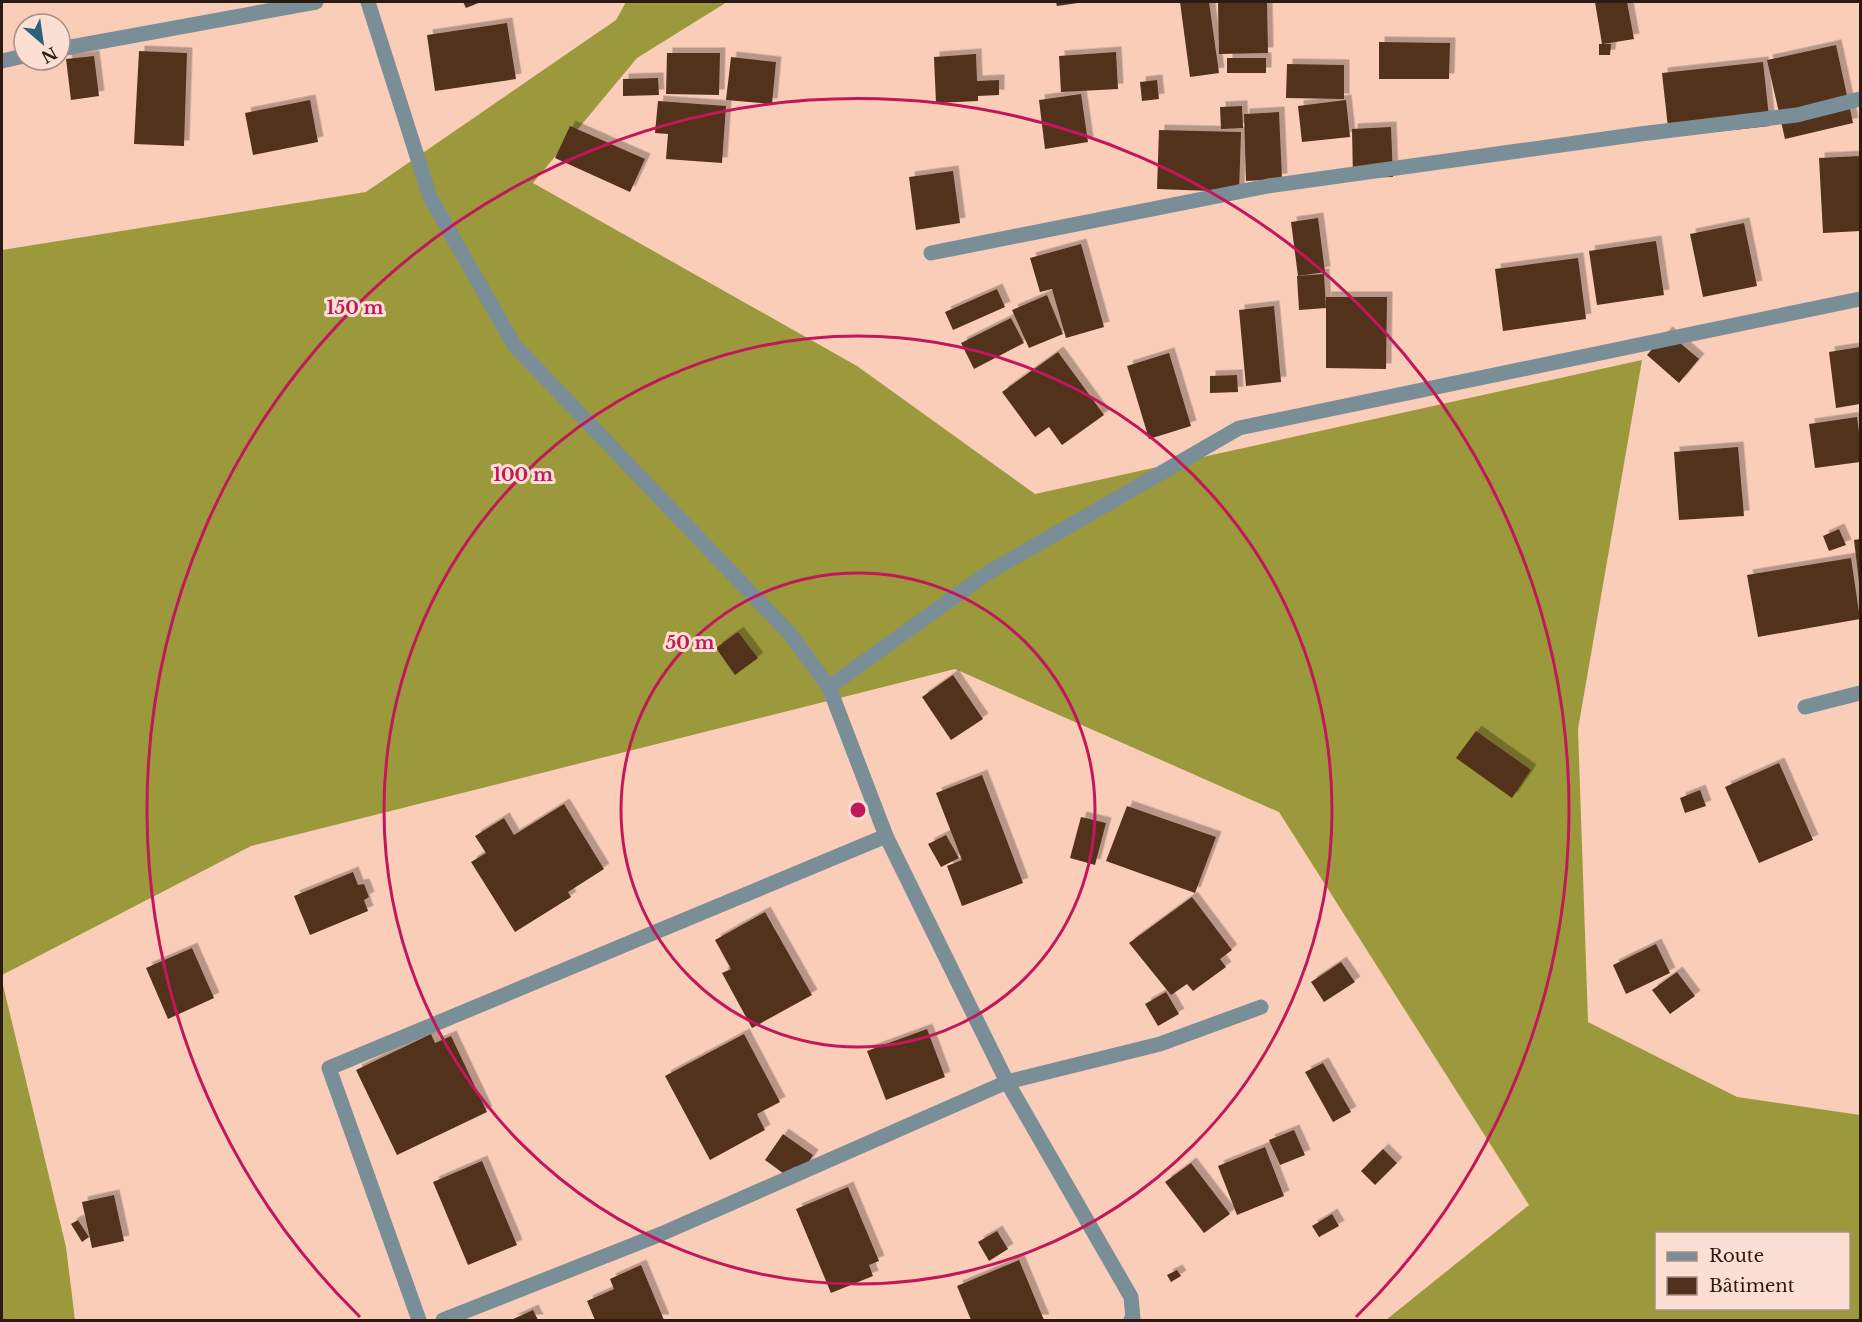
<svg xmlns="http://www.w3.org/2000/svg" width="1862" height="1322" viewBox="0 0 1862 1322" font-family="'Libre Baskerville',serif">
	<defs>
		<filter id="shadow"><feDropShadow dx="5.5" dy="-5.5" stdDeviation="0" flood-color="#0004"/></filter>
	</defs>
	<rect width="100%" height="100%" fill="#f9cdb8"/>
	<g fill="#9c983c" fill-rule="evenodd">
		<path d="M626,2H727L637,58L533,183L857,366L1035,494L1642,360L1578,729L1588,1022L1737,1097L1860,1115V1320H1386L1529,1205L1279,812L955,669L251,846L2,975V250L366,192L616,20ZM1656,1234H1848V1308H1656Z"/>
		<path d="M2,981L66,1247L75,1320H2Z"/>
	</g>
	<g fill="#52301f" filter="url(#shadow)">
		<path d="M463,2H481L466,8Z"/>
		<path d="M1056,2H1078V3L1057,6Z"/>
		<path d="M1180,2H1209L1219,73L1190,77Z"/>
		<path d="M1218,2H1267L1268,53L1219,54Z"/>
		<path d="M1595,2H1627L1634,39L1603,44H1611L1610,55H1599V44H1602Z"/>
		<path d="M507,23L516,79L435,91L427,35Z"/>
		<path d="M1379,42L1450,43L1449,79H1379Z"/>
		<path d="M1836,45L1853,123L1785,139L1767,60Z"/>
		<path d="M139,51L187,53L184,146L134,144Z"/>
		<path d="M1116,52L1118,89L1061,92L1059,56Z"/>
		<path d="M667,53H720L719,95L666,94Z"/>
		<path d="M976,54L977,81L999,80V95L978,96V101L936,103L934,57Z"/>
		<path d="M94,56L99,96L71,100L66,59Z"/>
		<path d="M731,57L776,62L772,104L726,100Z"/>
		<rect x="1227" y="58" width="39" height="15"/>
		<path d="M1763,62L1770,126L1669,137L1662,73Z"/>
		<path d="M1287,64L1344,65V99L1286,98Z"/>
		<path d="M658,78L659,95L623,96V79Z"/>
		<path d="M1157,80L1159,99L1142,101L1140,82Z"/>
		<path d="M1081,94L1088,142L1045,149L1039,100Z"/>
		<path d="M310,100L318,142L253,155L245,113Z"/>
		<path d="M1346,100L1350,137L1302,142L1298,106Z"/>
		<path d="M658,101L726,106L722,163L666,159L668,134L655,133Z"/>
		<path d="M1242,106L1243,128L1221,129L1220,107Z"/>
		<path d="M1279,112L1282,179L1246,181L1244,114Z"/>
		<path d="M570,126L645,159L630,192L555,158Z"/>
		<path d="M1391,127L1393,177L1353,178L1352,129Z"/>
		<path d="M1159,130L1241,132L1239,192L1157,189Z"/>
		<path d="M1860,156V231L1823,233L1819,158Z"/>
		<path d="M953,171L960,223L916,230L909,177Z"/>
		<path d="M1318,218L1325,272L1298,276L1291,222Z"/>
		<path d="M1744,223L1757,286L1703,297L1690,234Z"/>
		<path d="M1656,241L1664,295L1597,305L1589,251Z"/>
		<path d="M1081,244L1104,327L1066,338L1052,289L1040,292L1030,258Z"/>
		<path d="M1578,258L1586,319L1503,331L1495,269Z"/>
		<path d="M1324,274L1326,308L1299,310L1297,276Z"/>
		<path d="M997,289L1005,307L953,330L945,312Z"/>
		<path d="M1047,295L1063,334L1029,348L1012,310Z"/>
		<path d="M1326,297H1387L1386,369L1326,368Z"/>
		<path d="M1274,306L1281,382L1246,386L1239,310Z"/>
		<path d="M1011,318L1024,343L974,369L961,343Z"/>
		<path d="M1667,332L1699,359L1679,383L1647,355Z"/>
		<path d="M1860,347V404L1836,408L1829,352Z"/>
		<path d="M1058,352L1104,415L1062,445L1049,427L1035,437L1002,392Z"/>
		<path d="M1169,353L1191,426L1149,439L1127,366Z"/>
		<path d="M1237,375L1238,392L1210,393V376Z"/>
		<path d="M1857,417L1860,439V462L1815,468L1809,424Z"/>
		<path d="M1738,447L1744,516L1679,520L1674,452Z"/>
		<path d="M1839,529L1846,545L1829,551L1823,536Z"/>
		<path d="M1860,539V582H1859L1854,540Z"/>
		<path d="M1851,558L1860,619L1758,637L1747,575Z"/>
		<path d="M738,632L758,658L735,675L716,648Z"/>
		<path d="M953,675L983,719L951,740L922,697Z"/>
		<path d="M1476,731L1531,770L1512,798L1456,758Z"/>
		<path d="M1779,763L1813,840L1759,863L1725,787Z"/>
		<path d="M982,775L1023,883L962,906L947,866L962,860L936,793Z"/>
		<path d="M1700,790L1706,806L1685,813L1680,798Z"/>
		<path d="M564,804L604,869L568,892L571,897L515,932L471,862L486,853L475,836L504,818L514,835Z"/>
		<path d="M1127,806L1216,837L1195,893L1106,861Z"/>
		<path d="M1081,817L1106,823L1095,865L1070,858Z"/>
		<path d="M946,835L959,858L941,867L928,844Z"/>
		<path d="M353,872L358,885L364,884L369,897L364,900L368,911L310,935L294,896Z"/>
		<path d="M1192,897L1232,950L1220,959L1226,967L1193,991L1187,984L1171,995L1129,943Z"/>
		<path d="M765,912L812,995L752,1028L722,973L731,969L715,940Z"/>
		<path d="M1656,944L1670,973L1626,994L1613,965Z"/>
		<path d="M192,948L214,998L168,1019L146,968Z"/>
		<path d="M1341,962L1355,982L1324,1002L1311,982Z"/>
		<path d="M1677,972L1695,996L1670,1014L1652,990Z"/>
		<path d="M1166,992L1179,1014L1158,1026L1145,1004Z"/>
		<path d="M927,1029L945,1077L886,1100L867,1051Z"/>
		<path d="M431,1034L435,1043L451,1036L487,1112L397,1155L356,1070Z"/>
		<path d="M744,1034L780,1102L757,1114L765,1130L710,1160L665,1076Z"/>
		<path d="M1323,1063L1351,1112L1333,1122L1305,1072Z"/>
		<path d="M1294,1130L1305,1155L1280,1165L1269,1140Z"/>
		<path d="M783,1134L813,1155L802,1172L794,1167L787,1176L765,1160Z"/>
		<path d="M1265,1147L1284,1196L1237,1215L1218,1166Z"/>
		<path d="M1383,1149L1397,1163L1375,1185L1361,1171Z"/>
		<path d="M482,1161L517,1245L468,1265L433,1182Z"/>
		<path d="M1191,1163L1230,1214L1204,1233L1165,1182Z"/>
		<path d="M848,1187L879,1261L869,1265L873,1276L831,1293L796,1209Z"/>
		<path d="M114,1195L124,1241L92,1248L82,1202Z"/>
		<path d="M1332,1214L1339,1226L1319,1237L1312,1226Z"/>
		<path d="M78,1220L89,1237L82,1242L71,1224Z"/>
		<path d="M997,1231L1008,1249L989,1261L978,1242Z"/>
		<path d="M1019,1260L1044,1320H971L957,1286Z"/>
		<path d="M641,1265L664,1320H595L587,1301L614,1289L610,1279Z"/>
		<path d="M1177,1270L1181,1276L1171,1282L1167,1275Z"/>
		<path d="M533,1310L538,1320H511Z"/>
	</g>
	<g fill="none" stroke-linecap="round" stroke-linejoin="round">
		<g stroke="#7a8e97" stroke-width="15">
			<path d="M368,2L430,197L514,345L790,634L829,687L886,836L1007,1082L1131,1297L1133,1319L1131,1320"/>
			<path d="M60,49L316,2"/>
			<path d="M2,61L24,56"/>
			<path d="M931,253L1268,186L1640,134L1797,115L1860,99"/>
			<path d="M829,687L986,574L1239,428L1860,299"/>
			<path d="M1805,707L1860,693"/>
			<path d="M419,1320L329,1068L886,836"/>
			<path d="M443,1320L661,1234L1007,1082L1160,1044L1261,1007"/>
		</g>
	</g>
	<g fill="none" stroke="#c2185b" stroke-width="3">
		<circle cx="858" cy="810" r="237"/>
		<circle cx="858" cy="810" r="474"/>
		<path d="M360 1317A711 711 0 1 1 1356 1317"/>
	</g>
	<circle cx="858" cy="810" r="9" fill="#c2185b" stroke="#fadfd2" stroke-width="3"/>
	<g font-size="18" text-anchor="middle" font-weight="bold" fill="#c2185b" stroke="#fadfd2" stroke-width="6" stroke-linejoin="round" paint-order="stroke">
		<text x="355" y="314">150 m</text>
		<text x="523" y="481">100 m</text>
		<text x="690" y="649">50 m</text>
	</g>
	<rect width="1862" height="1322" fill="none" stroke="#2a1a12" stroke-width="6"/>
	<rect x="1655" y="1232" width="195" height="78" fill="#fadfd2" stroke="#a79085" stroke-width="1.5"/>
	<rect x="1667" y="1252" width="30" height="9" fill="#7a8e97" stroke="#a79085" stroke-width="1.5"/>
	<text x="1709" y="1262" font-size="18" fill="#2a1a12">Route</text>
	<rect x="1667" y="1277" width="30" height="18" fill="#52301f" stroke="#a79085" stroke-width="1.5"/>
	<text x="1709" y="1292" font-size="18" fill="#2a1a12">Bâtiment</text>
	<g transform="translate(42 42) rotate(151)"><circle r="28" fill="#fadfd2" stroke="#a79085" stroke-width="1.5"/>
	<path d="M0-4.5L10 22L0 15L-10 22Z" fill="#27647b"/>
	<text y="-9" font-size="16" font-weight="bold" text-anchor="middle" fill="#2a1a12">N</text>
	</g>
</svg>
